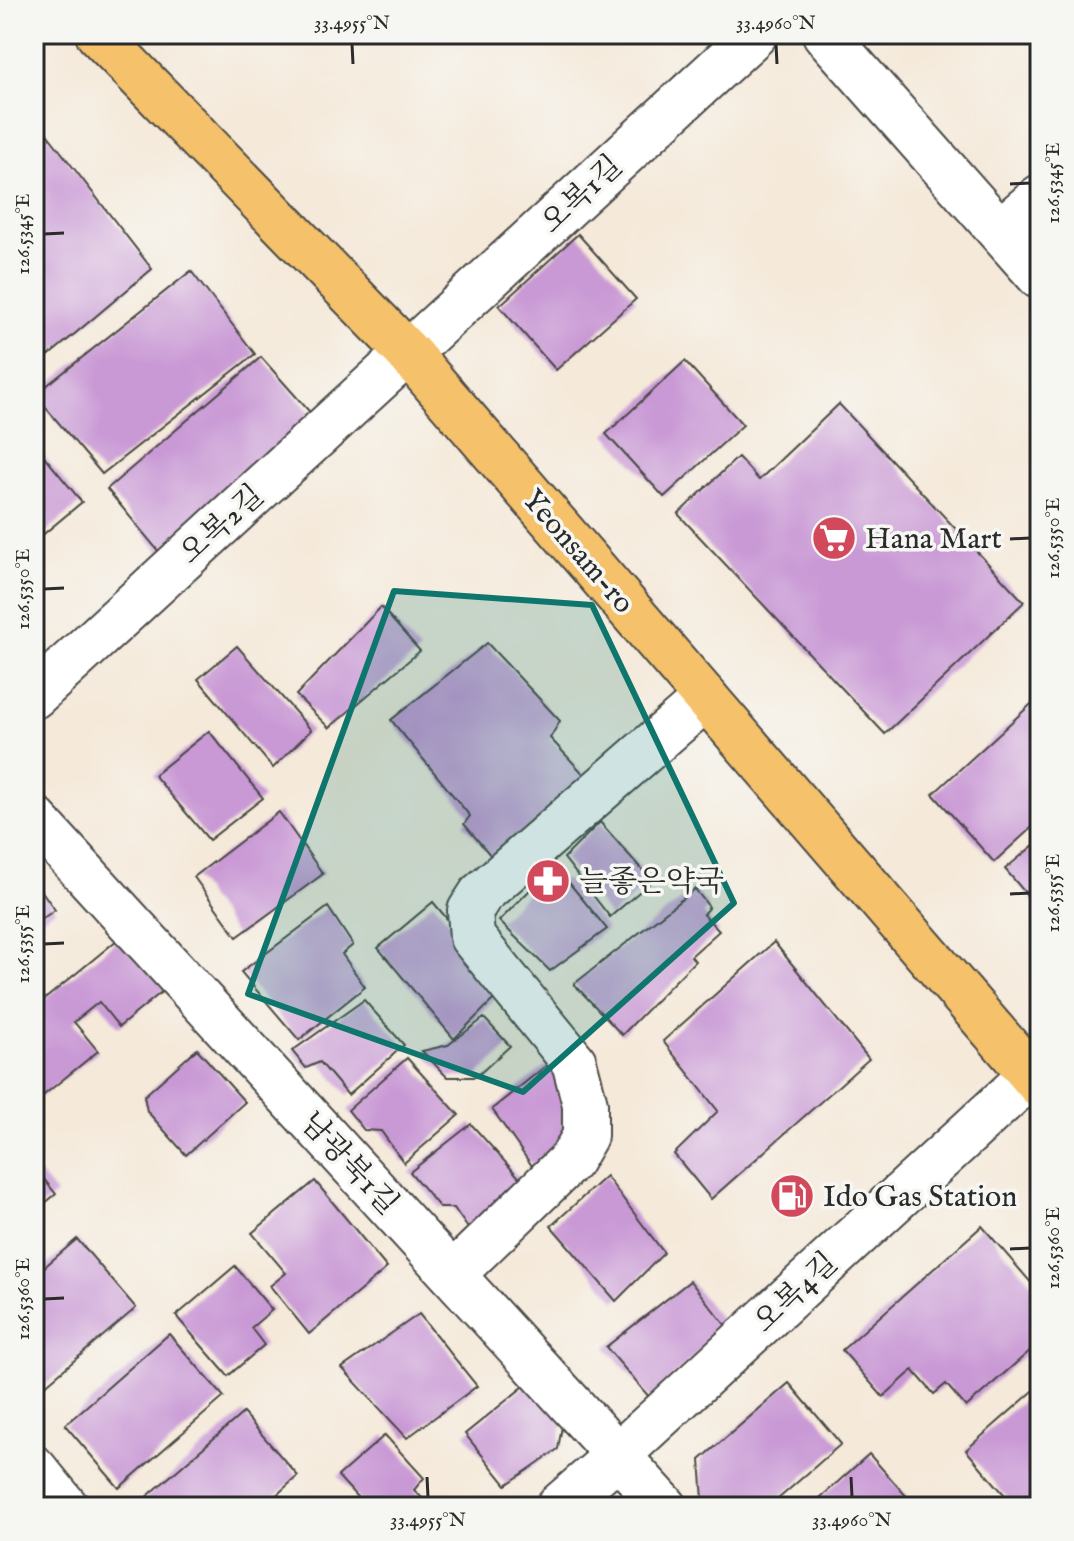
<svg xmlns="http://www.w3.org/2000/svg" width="1074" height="1541" viewBox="0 0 1074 1541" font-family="'IM FELL English','Noto Serif KR',serif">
	<rect width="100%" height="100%" fill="#f6f6f2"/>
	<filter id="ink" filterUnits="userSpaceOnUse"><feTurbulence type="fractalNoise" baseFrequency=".0125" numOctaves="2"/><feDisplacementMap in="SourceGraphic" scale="16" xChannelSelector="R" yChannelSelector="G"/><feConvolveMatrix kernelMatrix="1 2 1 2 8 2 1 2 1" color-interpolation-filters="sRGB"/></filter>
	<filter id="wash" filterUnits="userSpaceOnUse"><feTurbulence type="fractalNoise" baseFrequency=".006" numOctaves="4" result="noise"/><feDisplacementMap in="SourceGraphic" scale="32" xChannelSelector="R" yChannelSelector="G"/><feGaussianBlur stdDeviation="1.8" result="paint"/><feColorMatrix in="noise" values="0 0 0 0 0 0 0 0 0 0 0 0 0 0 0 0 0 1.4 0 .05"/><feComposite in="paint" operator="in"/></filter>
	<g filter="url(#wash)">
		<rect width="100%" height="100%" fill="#f5e9d9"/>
		<g id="blocks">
			<g fill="#c999d5">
				<path d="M34,117L152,269L34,368Z"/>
				<path d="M578,234L636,299L556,370L499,306Z"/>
				<path d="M191,271L255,354L102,474L35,395Z"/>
				<path d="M261,357L316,419L164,558L107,489Z"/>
				<path d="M685,361L743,425L664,497L606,434Z"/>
				<path d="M839,404L1024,602L885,734L678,514L738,457L759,480Z"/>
				<path d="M34,444L82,502L34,542Z"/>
				<path d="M381,607L420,651L329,728L296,695Z"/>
				<path d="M487,643L560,721L550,738L591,782L502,869L464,824L470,816L391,720Z"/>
				<path d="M237,646L311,730L273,768L198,679Z"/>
				<path d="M1040,696V820L994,862L933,794Z"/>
				<path d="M209,731L263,798L209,840L154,775Z"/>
				<path d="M279,812L323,874L237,937L194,877Z"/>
				<path d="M600,822L652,881L610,917L564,858Z"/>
				<path d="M1040,840V910L1005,869Z"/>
				<path d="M566,879L607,929L550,971L499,921L539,881Z"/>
				<path d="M34,880L55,910L34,924Z"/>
				<path d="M695,889L709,907L703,914L719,931L691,956L695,961L622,1035L574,984Z"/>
				<path d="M433,902L505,988L454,1039L378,948Z"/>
				<path d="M328,907L353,945L342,954L365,987L299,1040L241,972Z"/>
				<path d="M122,936L165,989L119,1027L99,1002L74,1022L98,1051L34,1103V1008Z"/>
				<path d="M774,942L869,1059L711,1199L674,1154L718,1111L663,1041Z"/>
				<path d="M364,1000L404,1045L348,1095L320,1062L306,1068L292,1051Z"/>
				<path d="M484,1018L510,1046L476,1077H447L422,1051L448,1045Z"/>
				<path d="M197,1049L245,1102L186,1155L147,1111L144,1096Z"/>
				<path d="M407,1058L459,1115L404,1163L381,1131L364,1130L348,1110Z"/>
				<path d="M552,1061L574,1088L570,1143L537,1173L492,1109Z"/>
				<path d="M471,1124L524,1183L472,1234L454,1208H440L410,1172Z"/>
				<path d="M34,1167L56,1194L34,1212Z"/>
				<path d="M606,1176L664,1253L616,1301L551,1226Z"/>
				<path d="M315,1181L387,1268L309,1334L270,1286L286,1273L252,1233Z"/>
				<path d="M982,1226L1040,1293V1342L966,1407L946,1384L934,1394L913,1370L883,1397L842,1350Z"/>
				<path d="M77,1239L136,1308L36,1393L34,1390V1276Z"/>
				<path d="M235,1266L272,1310L251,1328L264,1345L228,1376L176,1316Z"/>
				<path d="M690,1281L726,1326L650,1398L606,1347Z"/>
				<path d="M419,1314L477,1386L407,1438L342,1368Z"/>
				<path d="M169,1334L224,1397L119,1488L65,1425Z"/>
				<path d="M534,1378L564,1415L558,1449L506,1485L465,1434Z"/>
				<path d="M789,1383L841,1444L769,1507H710L703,1499L700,1460Z"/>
				<path d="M1040,1385V1496L1027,1507H1015L966,1450Z"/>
				<path d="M243,1413L298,1476L263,1507H135Z"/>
				<path d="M385,1435L424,1478L414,1490L431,1507H366L338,1476Z"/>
				<path d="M869,1454L916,1507H810Z"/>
			</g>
		</g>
	</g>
	<g filter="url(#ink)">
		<use href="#blocks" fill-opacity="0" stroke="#494845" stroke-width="2"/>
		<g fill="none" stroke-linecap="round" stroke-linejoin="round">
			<g stroke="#494845" stroke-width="48">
				<g id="minor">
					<path d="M825,34L1040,277"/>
					<path d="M1000,231L1040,197"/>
					<path d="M34,696L755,34"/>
					<path d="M34,818L665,1507"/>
					<path d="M453,1274L571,1160L585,1136V1104L574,1062L472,937L470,911L481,894L706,698"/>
					<path d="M34,1468L66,1507"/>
					<path d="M558,1507L618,1455L1040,1067"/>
				</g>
			</g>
			<g stroke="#494845" stroke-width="48">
				<path id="major" d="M98,34L408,353L1040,1085"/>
			</g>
			<use href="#minor" stroke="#fff" stroke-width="44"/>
			<use href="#major" stroke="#f5c16b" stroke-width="44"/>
		</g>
	</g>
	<path fill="#0f766e" fill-opacity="0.2" stroke="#0f766e" stroke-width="6" stroke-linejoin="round" d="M394,591L592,605L734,903L523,1092L248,994Z"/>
	<path fill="none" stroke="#2b2b2b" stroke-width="3" d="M352,44L353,64M776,44L777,64M1010,184L1030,183M44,234L64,233M1010,539L1030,538M44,589L64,588M1010,894L1030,893M44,944L64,943M1010,1249L1030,1248M44,1299L64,1298M427,1477L428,1497M851,1477L852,1497"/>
	<defs>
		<g id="supermarket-disc" transform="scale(2.3)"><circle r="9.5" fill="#d1495b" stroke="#f6f6f2"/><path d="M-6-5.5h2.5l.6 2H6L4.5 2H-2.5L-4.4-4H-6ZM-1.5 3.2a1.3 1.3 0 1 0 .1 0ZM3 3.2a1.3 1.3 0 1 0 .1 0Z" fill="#fff"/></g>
		<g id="pharmacy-disc" transform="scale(2.3)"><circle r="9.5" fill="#d1495b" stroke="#f6f6f2"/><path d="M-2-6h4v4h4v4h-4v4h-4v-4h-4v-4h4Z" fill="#fff"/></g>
		<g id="fuel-disc" transform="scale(2.3)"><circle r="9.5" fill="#d1495b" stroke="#f6f6f2"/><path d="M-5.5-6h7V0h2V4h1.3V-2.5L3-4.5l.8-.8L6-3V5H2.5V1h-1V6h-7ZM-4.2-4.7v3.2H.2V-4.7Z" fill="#fff"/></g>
	</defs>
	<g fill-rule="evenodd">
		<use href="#supermarket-disc" x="834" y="538"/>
		<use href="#pharmacy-disc" x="548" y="881"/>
		<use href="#fuel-disc" x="792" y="1196"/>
	</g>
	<g text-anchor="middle" stroke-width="7" stroke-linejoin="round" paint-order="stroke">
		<g font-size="30" fill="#2b2b2b" stroke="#f6f6f2">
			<text transform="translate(581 194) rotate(-43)" y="10">오복1길</text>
			<text transform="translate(221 524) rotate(-42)" y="10">오복2길</text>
			<text transform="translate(579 551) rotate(49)" y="10">Yeonsam-ro</text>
			<text transform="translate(350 1163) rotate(47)" y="10">남광북1길</text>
			<text transform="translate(795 1292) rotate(-43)" y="10">오복4길</text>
		</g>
		<g font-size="30" fill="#2b2b2b" stroke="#f6f6f2" text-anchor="start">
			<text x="865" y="548">Hana Mart</text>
			<text x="579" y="891">늘좋은약국</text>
			<text x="823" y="1206">Ido Gas Station</text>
		</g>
	</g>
	<rect width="1074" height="1541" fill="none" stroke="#f6f6f2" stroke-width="88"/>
	<rect x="44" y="44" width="986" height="1453" fill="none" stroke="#2b2b2b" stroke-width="3"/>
	<g font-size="20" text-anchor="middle" fill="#2b2b2b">
		<text x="352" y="29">33.4955°N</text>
		<text x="776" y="29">33.4960°N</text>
		<text transform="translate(1052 183) rotate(-90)" y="7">126.5345°E</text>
		<text transform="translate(22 234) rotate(-90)" y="7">126.5345°E</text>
		<text transform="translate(1052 538) rotate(-90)" y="7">126.5350°E</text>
		<text transform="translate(22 589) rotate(-90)" y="7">126.5350°E</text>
		<text transform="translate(1052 893) rotate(-90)" y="7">126.5355°E</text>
		<text transform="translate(22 944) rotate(-90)" y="7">126.5355°E</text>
		<text transform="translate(1052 1248) rotate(-90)" y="7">126.5360°E</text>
		<text transform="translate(22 1299) rotate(-90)" y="7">126.5360°E</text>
		<text x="428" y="1526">33.4955°N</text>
		<text x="852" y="1526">33.4960°N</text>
	</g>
</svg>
